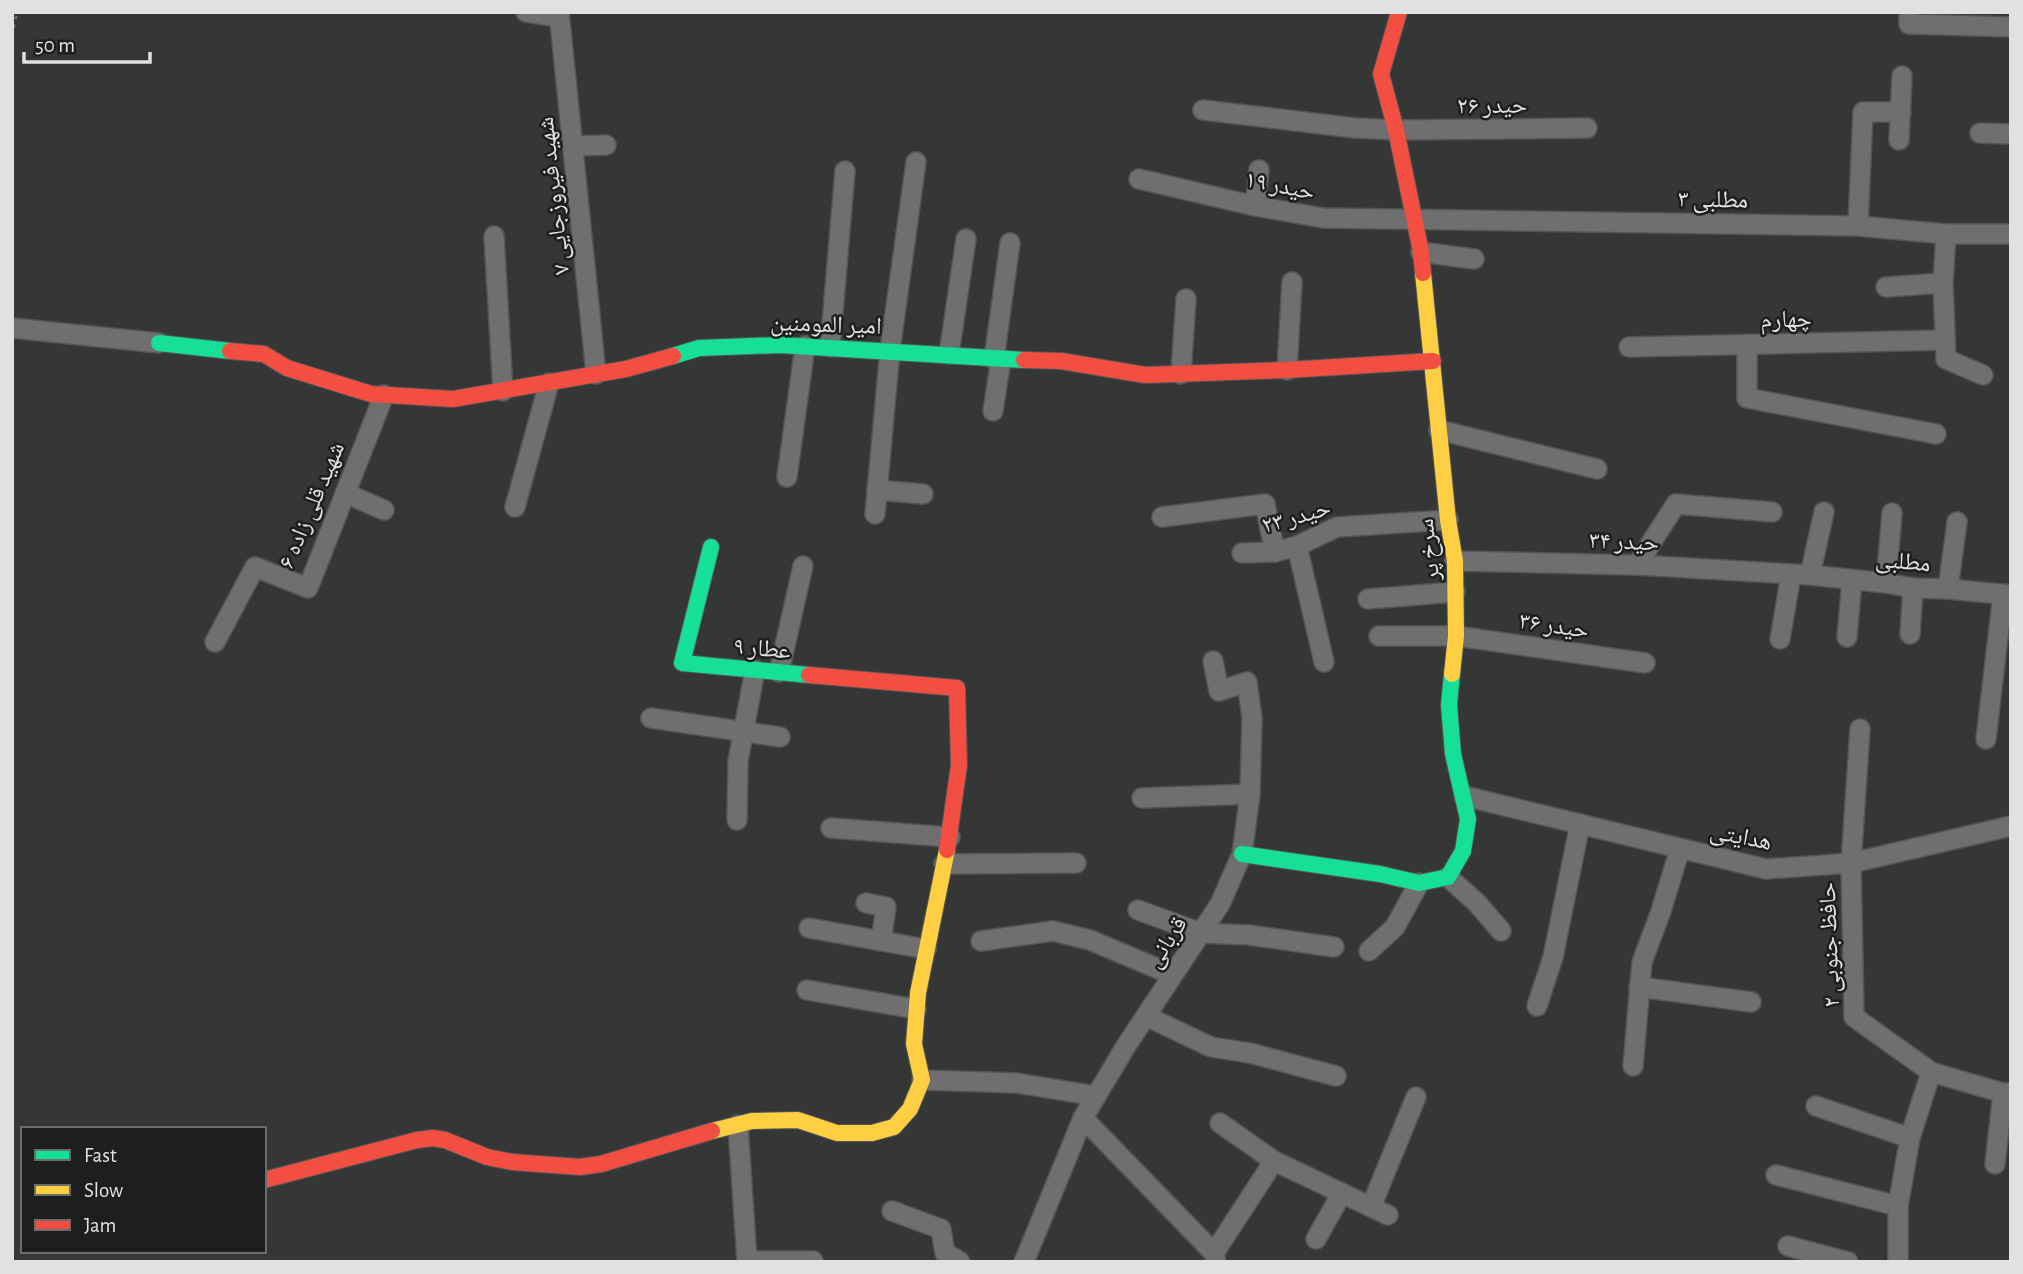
<svg xmlns="http://www.w3.org/2000/svg" width="2023" height="1274" viewBox="0 0 2023 1274" font-family="'Alegreya Sans','Noto Naskh Arabic',sans-serif">
	<rect width="100%" height="100%" fill="#343735"/>
	<g fill="none" stroke-linecap="round" stroke-linejoin="round">
		<g stroke="#535554" stroke-width="22">
			<g id="street">
				<path d="M526,12L559,17"/>
				<path d="M559,12L596,374"/>
				<path d="M1909,12V24L2011,27"/>
				<path d="M1203,110L1355,128L1396,130L1587,128"/>
				<path d="M1980,133L2011,134"/>
				<path d="M1899,140L1902,76"/>
				<path d="M573,146L606,145"/>
				<path d="M1139,179L1255,206L1323,218L1858,226L1946,234H2011"/>
				<path d="M1255,206L1259,170"/>
				<path d="M1858,226L1863,112H1901"/>
				<path d="M1946,234L1943,283L1946,359L1983,375"/>
				<path d="M494,236L503,391"/>
				<path d="M1421,252L1474,259"/>
				<path d="M1886,287L1943,283"/>
				<path d="M12,328L159,343"/>
				<path d="M1747,345V398L1936,434"/>
				<path d="M830,347L845,171"/>
				<path d="M1629,347L1944,340"/>
				<path d="M949,354L966,239"/>
				<path d="M994,359L1010,243"/>
				<path d="M1287,370L1292,282"/>
				<path d="M1181,374L1186,299"/>
				<path d="M993,411L1001,359"/>
				<path d="M1439,430L1597,469"/>
				<path d="M787,477L805,346"/>
				<path d="M877,490L923,494"/>
				<path d="M345,493L384,510"/>
				<path d="M515,507L549,383"/>
				<path d="M875,514L890,350L916,162"/>
				<path d="M1162,517L1265,504L1275,552"/>
				<path d="M1297,546L1324,662"/>
				<path d="M1242,553L1275,552L1297,546L1337,527L1448,520"/>
				<path d="M1455,561L1637,565L1810,575L1886,583L1913,588L1948,589L2011,595"/>
				<path d="M1637,565L1676,504L1772,512"/>
				<path d="M1810,575L1824,512"/>
				<path d="M1886,583L1892,513"/>
				<path d="M1948,589L1957,522"/>
				<path d="M1368,599L1455,592"/>
				<path d="M1910,634L1913,588"/>
				<path d="M1379,636H1456L1645,663"/>
				<path d="M1847,637L1852,581"/>
				<path d="M1780,639L1791,575"/>
				<path d="M215,642L255,567L308,588L384,395"/>
				<path d="M779,672L803,566"/>
				<path d="M651,718L780,737"/>
				<path d="M1860,729L1851,863L1854,1017L1931,1072L2003,1093H2011"/>
				<path d="M1986,739L2003,594"/>
				<path d="M1464,796L1766,869L1851,863L2011,826"/>
				<path d="M1142,798L1250,794"/>
				<path d="M737,820L738,761L755,670"/>
				<path d="M831,828L950,837"/>
				<path d="M944,864L1076,863"/>
				<path d="M1448,877L1477,903L1501,931"/>
				<path d="M866,903L886,907L881,941"/>
				<path d="M1138,910L1201,933L1249,935L1334,947"/>
				<path d="M809,928L926,949"/>
				<path d="M981,941L1053,931L1090,940L1173,975"/>
				<path d="M1369,951L1395,927L1419,883"/>
				<path d="M1639,987L1751,1002"/>
				<path d="M807,990L916,1009"/>
				<path d="M1537,1006L1553,957L1580,824"/>
				<path d="M1146,1016L1211,1047L1250,1053L1336,1076"/>
				<path d="M1633,1066L1642,962L1660,914L1680,849"/>
				<path d="M922,1080L1017,1083L1096,1096"/>
				<path d="M1816,1106L1910,1138"/>
				<path d="M1083,1118L1214,1253L1216,1262"/>
				<path d="M1220,1123L1274,1161L1388,1215"/>
				<path d="M738,1125L747,1261H813"/>
				<path d="M1995,1164L2003,1093"/>
				<path d="M1776,1175L1898,1206"/>
				<path d="M1371,1207L1416,1097"/>
				<path d="M892,1211L941,1229L945,1253L960,1262"/>
				<path d="M1316,1239L1342,1193"/>
				<path d="M1788,1246L1848,1262"/>
				<path d="M1214,1253L1274,1161"/>
				<path d="M1024,1262L1083,1118L1126,1046L1220,904L1242,854L1250,794L1252,718L1247,682L1219,691L1213,661"/>
				<path d="M1898,1262V1206L1910,1138L1931,1072"/>
			</g>
		</g>
		<g stroke="#535554" stroke-width="18">
			<g id="fast">
				<path d="M159,343L230,351"/>
				<path d="M673,356L699,348L780,345L1024,360"/>
				<path d="M711,547L682,663L809,675"/>
				<path d="M1242,854L1380,874L1419,883L1448,877L1463,851L1468,819L1453,754L1449,705L1452,674"/>
			</g>
		</g>
		<g stroke="#535554" stroke-width="18">
			<g id="slow">
				<path d="M1423,273L1448,520L1455,561L1456,636L1452,674"/>
				<path d="M712,1131L752,1121L798,1120L837,1133H872L894,1127L910,1109L922,1080L914,1044L918,993L947,850"/>
			</g>
		</g>
		<g stroke="#535554" stroke-width="18">
			<g id="jam">
				<path d="M1399,12L1381,74L1396,130L1421,252L1423,273"/>
				<path d="M230,351L264,354L287,368L371,394L453,399L626,369L673,356"/>
				<path d="M1024,360L1061,361L1145,375L1287,370L1433,361"/>
				<path d="M809,675L957,688L959,765L947,850"/>
				<path d="M264,1180L417,1140L433,1138L445,1140L487,1157L512,1162L580,1167L601,1164L712,1131"/>
			</g>
		</g>
		<path stroke="#707270" stroke-width="2.5" stroke-dasharray="3.5 5" stroke-linecap="butt" d="M12,36L17,12"/>
		<use href="#street" stroke="#6e6f6e" stroke-width="19"/>
		<use href="#fast" stroke="#16e098" stroke-width="16"/>
		<use href="#slow" stroke="#ffcf43" stroke-width="16"/>
		<use href="#jam" stroke="#f24e42" stroke-width="16"/>
	</g>
	<g text-anchor="middle" stroke-width="5" stroke-linejoin="round" paint-order="stroke">
		<g font-size="24" fill="#dfe2e1" stroke="#1c1f1d">
			<text transform="translate(1492 105) rotate(-1)" y="8">حیدر ۲۶</text>
			<text transform="translate(1280 185) rotate(11)" y="8">حیدر ۱۹</text>
			<text transform="translate(553 196) rotate(-96)" y="8">شهید فیروزجایی ۷</text>
			<text transform="translate(1713 199) rotate(1)" y="8">مطلبی ۳</text>
			<text transform="translate(1786 319) rotate(-1)" y="8">چهارم</text>
			<text transform="translate(826 324) rotate(2)" y="8">امیر المومنین</text>
			<text transform="translate(311 505) rotate(-67)" y="8">شهید قلی زاده ۶</text>
			<text transform="translate(1296 516) rotate(-16)" y="8">حیدر ۲۳</text>
			<text transform="translate(1624 541) rotate(2)" y="8">حیدر ۳۴</text>
			<text transform="translate(1428 550) rotate(-96)" y="8">سرخ پر</text>
			<text transform="translate(1903 561) rotate(5)" y="8">مطلبی</text>
			<text transform="translate(1554 625) rotate(8)" y="8">حیدر ۳۶</text>
			<text transform="translate(762 648) rotate(5)" y="8">عطار ۹</text>
			<text transform="translate(1741 836) rotate(11)" y="8">هدایتی</text>
			<text transform="translate(1166 942) rotate(-57)" y="8">قربانی</text>
			<text transform="translate(1829 945) rotate(-92)" y="8">حافظ جنوبی ۲</text>
		</g>
	</g>
	<rect width="2023" height="1274" fill="none" stroke="#dfe2e1" stroke-width="28"/>
	<rect x="21" y="1127" width="245" height="126" fill="#1c1f1d" stroke="#6a6d6b" stroke-width="2"/>
	<rect x="35" y="1150" width="35" height="10" fill="#16e098" stroke="#6a6d6b" stroke-width="2"/>
	<text x="84" y="1162" font-size="21" fill="#dfe2e1">Fast</text>
	<rect x="35" y="1185" width="35" height="10" fill="#ffcf43" stroke="#6a6d6b" stroke-width="2"/>
	<text x="84" y="1197" font-size="21" fill="#dfe2e1">Slow</text>
	<rect x="35" y="1220" width="35" height="10" fill="#f24e42" stroke="#6a6d6b" stroke-width="2"/>
	<text x="84" y="1232" font-size="21" fill="#dfe2e1">Jam</text>
	<path d="M24 52v10h126v-10" fill="none" stroke="#dfe2e1" stroke-width="3.5"/>
	<text x="35" y="52" font-size="21" fill="#dfe2e1" stroke="#1c1f1d" stroke-width="5" paint-order="stroke">50 m</text>
</svg>
